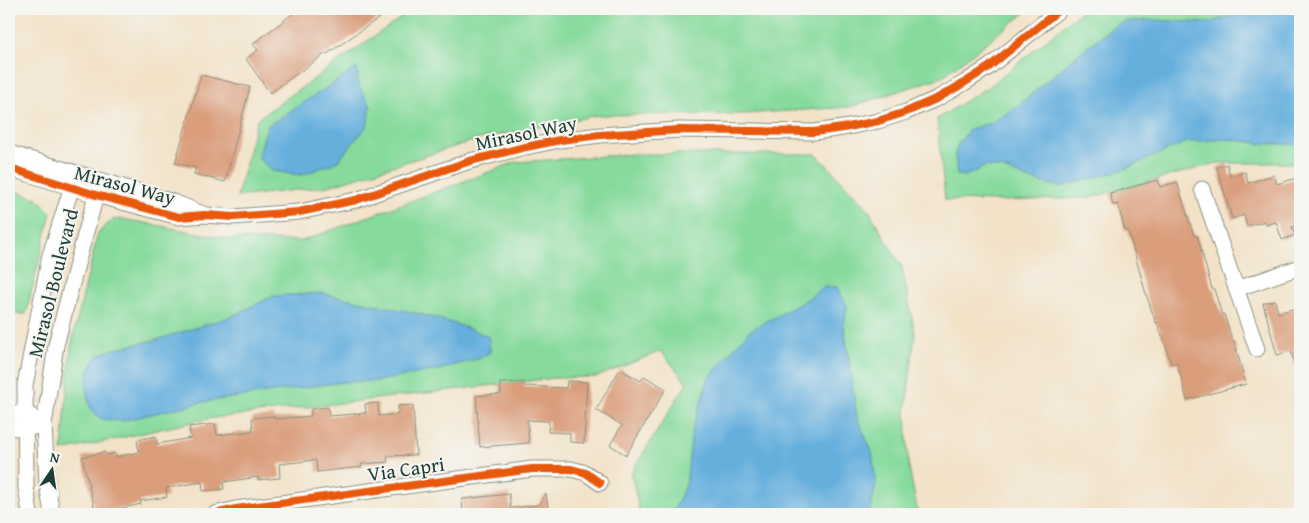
<svg xmlns="http://www.w3.org/2000/svg" width="1309" height="523" viewBox="0 0 1309 523" font-family="'Gentium Book Plus',serif">
	<rect width="100%" height="100%" fill="#f6f6f2"/>
	<filter id="ink" filterUnits="userSpaceOnUse"><feTurbulence type="fractalNoise" baseFrequency=".02" numOctaves="2"/><feDisplacementMap in="SourceGraphic" scale="10" xChannelSelector="R" yChannelSelector="G"/><feConvolveMatrix kernelMatrix="1 2 1 2 8 2 1 2 1" color-interpolation-filters="sRGB"/></filter>
	<filter id="wash" filterUnits="userSpaceOnUse"><feTurbulence type="fractalNoise" baseFrequency=".0096" numOctaves="4" result="noise"/><feDisplacementMap in="SourceGraphic" scale="20" xChannelSelector="R" yChannelSelector="G"/><feGaussianBlur stdDeviation="1.12" result="paint"/><feColorMatrix in="noise" values="0 0 0 0 0 0 0 0 0 0 0 0 0 0 0 0 0 1.4 0 .05"/><feComposite in="paint" operator="in"/></filter>
	<g filter="url(#wash)">
		<rect width="100%" height="100%" fill="#f2e2c8"/>
		<g fill="#86da9c" stroke="#528c68">
			<path d="M413,9H1030L942,77L850,107L743,114L598,115L479,139L329,186L237,197L257,119Z"/>
			<path d="M1084,9H1300V163H1217L1089,198L1004,201L945,200L937,119L994,83Z"/>
			<path d="M635,154H816L866,206L902,267L915,334L906,408L908,462L918,514H640L631,473L687,383L661,351L596,377L554,378L206,419L62,451L71,346L98,233L112,220L123,219L230,239L302,241L516,162Z"/>
			<path d="M9,189L37,198L51,212L26,314H9Z"/>
		</g>
		<g fill="#65afdd" stroke="#427688">
			<path d="M1260,9H1300V145L1258,143L1227,139L1187,142L1122,170L1060,187L1028,179L1004,169L986,166L965,176L957,175L955,155L958,144L970,129L993,122L1015,108L1082,51L1117,24L1128,21L1157,20L1207,23Z"/>
			<path d="M357,68L358,84L371,107L367,126L337,162L301,175L272,171L258,158L267,126Z"/>
			<path d="M824,287H837L847,306L844,326L857,417L872,452L876,484L870,514H672L686,485L692,431L708,379L749,331L803,302Z"/>
			<path d="M322,293C376,306 440,314 489,337L490,352L481,358L438,370L378,381L343,382L203,402L122,421L101,419L92,411L88,400L86,388L89,370L97,356L114,349L159,339L230,317L273,296Z"/>
		</g>
		<g id="blocks">
			<g fill="#da9e7b">
				<path d="M299,9H323L326,13L332,9H392L327,54L326,53L270,93L246,59L258,50L253,44Z"/>
				<path d="M201,75L250,87L225,182L194,174L196,168L175,163Z"/>
				<path d="M1227,164L1230,176L1245,172L1248,183L1274,175L1277,184L1300,177V225L1292,227L1295,235L1282,240L1276,222L1266,225L1265,221L1247,226L1244,215L1232,219L1217,167Z"/>
				<path d="M1158,180L1160,187L1177,182L1194,236L1197,235L1212,289H1214L1222,315L1224,314L1233,342L1234,341L1246,384L1187,400L1177,362L1171,364L1163,336L1162,337L1157,322L1156,323L1146,294L1128,230L1125,231L1118,204L1113,205L1110,193Z"/>
				<path d="M1275,300L1278,313L1300,307V372L1297,373L1291,351L1277,355L1263,303Z"/>
				<path d="M620,369L641,381L644,376L666,389L626,455L610,445L622,425L596,410Z"/>
				<path d="M567,381L587,382L584,443L570,442V433L548,432L549,421L527,420L529,443L480,447L476,396L501,394L500,383L524,382V386L566,388Z"/>
				<path d="M378,403L379,416L398,414V406L413,405L416,455L387,456L388,462L361,464L362,467L317,472L316,460L279,464L280,478L258,480V477L223,482L224,489L203,491L202,482L166,488L167,497L140,501L141,504L96,514L82,457L105,452L106,455L115,453L116,457L139,452L137,440L156,436L157,444L191,438L189,427L215,424L217,435L253,431L252,418L274,416V419L311,416V409L328,407L329,416L366,413L365,404Z"/>
				<path d="M509,494L511,514H463L462,499Z"/>
				<path d="M546,494L549,514H512V508L538,505Z"/>
			</g>
		</g>
	</g>
	<g filter="url(#ink)">
		<use href="#blocks" fill-opacity="0" stroke="#88907e" stroke-width="1"/>
		<g fill="none" stroke-linecap="round" stroke-linejoin="round">
			<g stroke="#88907e" stroke-width="17">
				<g id="minor">
					<path d="M9,153L176,203L203,214"/>
					<path d="M9,168L96,195L179,217L205,215L233,217L299,212L356,200L470,161L521,148L560,140L600,135L679,130L814,132L843,128L878,121L906,112L938,98L964,83L989,67L1060,9"/>
					<path d="M1202,189L1257,349"/>
					<path d="M1236,289L1300,267"/>
					<path d="M9,413H27L34,418"/>
					<path d="M9,428L35,427"/>
					<path d="M30,514L26,487L25,385L50,255L76,174"/>
					<path d="M52,514L47,483L44,425L56,345L77,264L100,181"/>
					<path d="M215,514L236,509L532,469H571L586,473L600,483"/>
				</g>
			</g>
			<use href="#minor" stroke="#fff" stroke-width="15"/>
			<g stroke="#f6f6f2" stroke-width="11">
				<g id="cycleway">
					<path d="M9,168L96,195L179,217L205,215L233,217L299,212L356,200L470,161L521,148L560,140L600,135L679,130L814,132L843,128L878,121L906,112L938,98L964,83L989,67L1060,9"/>
					<path d="M215,514L236,509L532,469H571L586,473L600,483"/>
				</g>
			</g>
			<use href="#cycleway" stroke="#e8590c" stroke-width="8"/>
		</g>
	</g>
	<g text-anchor="middle" stroke-width="4" stroke-linejoin="round" paint-order="stroke">
		<g font-size="20" fill="#1f3d34" stroke="#f6f6f2">
			<text transform="translate(526 133) rotate(-12)" y="7">Mirasol Way</text>
			<text transform="translate(125 185) rotate(15)" y="7">Mirasol Way</text>
			<text transform="translate(53 283) rotate(-76)" y="7">Mirasol Boulevard</text>
			<text transform="translate(406 469) rotate(-8)" y="7">Via Capri</text>
		</g>
	</g>
	<rect width="1309" height="523" fill="none" stroke="#f6f6f2" stroke-width="30"/>
	<g transform="translate(52 470) rotate(13)" stroke="#f6f6f2" stroke-width="4" paint-order="stroke">
	<path d="M0-4L9 19L0 12L-9 19Z" fill="#1f3d34"/>
	<text y="-8" font-size="14" font-weight="bold" text-anchor="middle" fill="#1f3d34">N</text>
	</g>
</svg>
